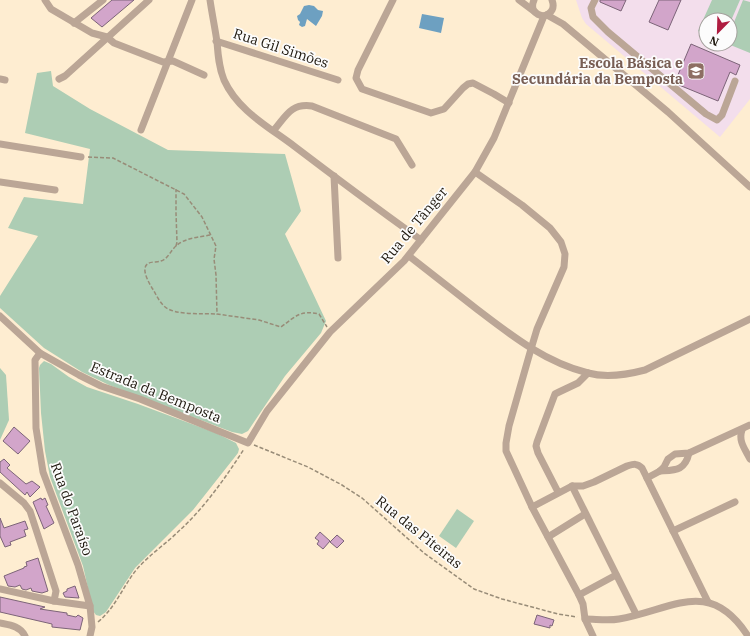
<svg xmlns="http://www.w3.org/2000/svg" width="750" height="636" viewBox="0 0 750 636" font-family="'IBM Plex Serif',serif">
	<rect width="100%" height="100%" fill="#feedd1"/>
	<path fill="#f3deec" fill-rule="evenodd" d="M576,0H750V99L720,137L586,24L582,18ZM706,20H730V44H706Z"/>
	<g fill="#adcdb4">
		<path d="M712,0H740L730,23V20H706V35L698,31Z"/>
		<path d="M743,0L750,2V53L728,44H730V32Z"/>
		<path d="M51,71L53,86L90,109L168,150L285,154L301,211L285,234L326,321L321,333L285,376L248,431L242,434L232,432L109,385L82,372L44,348L0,308V296L38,236L8,228L24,197L83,204L90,149L25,133L37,73Z"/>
		<path d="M44,361L51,364L69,377L87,387L138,404L216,433L236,443L239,449L238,453L193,510L135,568L106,612L100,616L96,615L93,611L83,566L50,477L45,451L41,413L39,368L40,365Z"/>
		<path d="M0,368L6,375L9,420L0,440Z"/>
		<path d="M457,509L474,521L456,548L439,536Z"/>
	</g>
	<g fill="#6da0c1">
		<path d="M309,5L314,6L318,10L323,11L322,16L316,26L307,19L305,26L302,27L299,25L300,22L298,20L297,16L300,14L304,6Z"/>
		<path d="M422,14L444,18L441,33L419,28Z"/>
	</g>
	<g fill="#d2a5ca" stroke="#7c6478">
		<path d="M112,0H134L102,27L91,18Z"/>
		<path d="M600,0H626L621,11L600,2Z"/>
		<path d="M659,0H681L668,30L649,22Z"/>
		<path d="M691,44L740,65L736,75L730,72L718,101L679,85L675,82Z"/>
		<path d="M14,427L30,441L18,454L3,441Z"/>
		<path d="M4,459L10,465L7,468L26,484L32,481L40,487L30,497L27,492L25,495L0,472V462Z"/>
		<path d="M41,498L42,500L45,498L48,505L46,506L54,523L44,529L33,502Z"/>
		<path d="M0,518L4,528L25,521L28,529L24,530L26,536L10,542L11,545L5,547L0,536Z"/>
		<path d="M320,532L330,541L323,549L317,544L319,541L315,538Z"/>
		<path d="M337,535L344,541L337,548L330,542Z"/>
		<path d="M38,558L48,591L42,593L32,591L31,588L26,590L22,589L20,585L15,587L8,586L4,576L24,568V567L27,566L26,562Z"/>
		<path d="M75,586L79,598L65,597L63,593L67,591V589Z"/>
		<path d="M0,597L45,607L40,609L67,613V615L76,617L78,615L83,618L80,630L52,627V624L0,612Z"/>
		<path d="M537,615L554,620L552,626L550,625V628L534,624Z"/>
	</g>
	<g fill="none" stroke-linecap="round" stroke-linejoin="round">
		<g stroke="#988c78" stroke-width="1.5" stroke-dasharray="4 2" stroke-linecap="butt">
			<path d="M88,157L113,158L184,194L202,217L216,246L214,259L216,275L217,314L259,320L281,327C296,316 300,310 319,314L327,327"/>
			<path d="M210,235C200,237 184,238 176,246C171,250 168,259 161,261C156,263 147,260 145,268C144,274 149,283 152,288C156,294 158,300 164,306C174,316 203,313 217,314"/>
			<path d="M176,246L177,242L176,213V189"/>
			<path d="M254,445L308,467L342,485L362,498L424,553L474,589L502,599L558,614L577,617"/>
			<path d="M98,622C116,607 123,586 137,569C149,555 167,543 180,530C205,507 226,477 244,449"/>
		</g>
		<g stroke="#bba696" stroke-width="7">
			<path d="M45,0L51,9L92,33L107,37L114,43L163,62L173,61L204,75"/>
			<path d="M210,0C212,14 215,28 217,42C218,55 219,68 224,80C238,111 269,127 294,146C336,178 378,209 421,240"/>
			<path d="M393,0L358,70L356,78L362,89L431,113L444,109L463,88L468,84L473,83L494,94L509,103"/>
			<path d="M519,0L535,12"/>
			<path d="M534,0C530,9 535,15 544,16C552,13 555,8 552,0"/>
			<path d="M595,0L591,8L593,17L608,32L706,114L717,120L722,115L735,81"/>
			<path d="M547,15L563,24L668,112L750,187"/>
			<path d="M74,23L103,0"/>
			<path d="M216,41L338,80"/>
			<path d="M0,79L5,80"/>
			<path d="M59,79L65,76L149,0"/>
			<path d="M141,130L192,0"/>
			<path d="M274,130C286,116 291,103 312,106L396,139L412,165"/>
			<path d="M0,144L81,157"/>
			<path d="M475,172L522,205L550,228L561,242L565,254L564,267L537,329L531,349L509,426L506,443V451L532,507L579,595L583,604L585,619L593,636"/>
			<path d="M334,176L338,258"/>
			<path d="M0,182L55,190"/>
			<path d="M409,256C432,274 455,292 478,310C512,336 545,362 588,373C606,378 626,375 645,370L750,319"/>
			<path d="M0,316L40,353L79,375L101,386L140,399L248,443L267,411L330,332L404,261L475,172L494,138L544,16"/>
			<path d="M40,353L35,360L36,428L43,472L78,565L90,606L92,627L90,636"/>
			<path d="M742,430C738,441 745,449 750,459"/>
			<path d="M660,471C675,470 685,471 689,453"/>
			<path d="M647,478L660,471L664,467L668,459L675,454L689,453L750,425"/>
			<path d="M0,483L24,503L30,511L56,591L54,601"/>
			<path d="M572,486L636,614"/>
			<path d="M558,492L538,453L536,446L537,442L555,394L559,392L578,383L588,373"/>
			<path d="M532,507L572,486H583L594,482L627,466C634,464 637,463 642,468L708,602"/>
			<path d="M673,531L735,502"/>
			<path d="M548,537L585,514"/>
			<path d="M0,589L54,601L90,606"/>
			<path d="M579,595L616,575"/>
			<path d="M585,619C596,619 608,621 619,619C672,610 709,576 748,636"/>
			<path d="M0,623C10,625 20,626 25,636"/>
		</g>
	</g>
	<defs>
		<g id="school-square" transform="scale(0.9)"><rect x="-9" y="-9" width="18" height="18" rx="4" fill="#8d6e63" stroke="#fcfcfc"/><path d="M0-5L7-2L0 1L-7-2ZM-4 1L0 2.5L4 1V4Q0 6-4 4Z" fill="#fff"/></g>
	</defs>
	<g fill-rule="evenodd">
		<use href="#school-square" x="696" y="71"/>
	</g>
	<g text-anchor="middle" stroke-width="3.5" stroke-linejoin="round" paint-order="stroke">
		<g font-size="14" fill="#1d170d" stroke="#fcfcfc">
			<text transform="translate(281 48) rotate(18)" y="5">Rua Gil Simões</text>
			<text transform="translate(414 225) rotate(-50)" y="5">Rua de Tânger</text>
			<text transform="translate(156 392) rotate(22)" y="5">Estrada da Bemposta</text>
			<text transform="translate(72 509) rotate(70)" y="5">Rua do Paraíso</text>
			<text transform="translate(419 532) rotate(39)" y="5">Rua das Piteiras</text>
		</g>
		<g font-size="14" font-weight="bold" fill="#785e54" stroke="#fcfcfc" text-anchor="end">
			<text x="683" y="68">Escola Básica e<tspan x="683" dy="16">Secundária da Bemposta</tspan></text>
		</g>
	</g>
	<g transform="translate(718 32) rotate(203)"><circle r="19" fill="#fcfcfc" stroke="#a3a09c"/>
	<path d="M0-3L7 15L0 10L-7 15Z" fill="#af1c40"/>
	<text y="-6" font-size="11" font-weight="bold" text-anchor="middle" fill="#1d170d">N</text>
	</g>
</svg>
